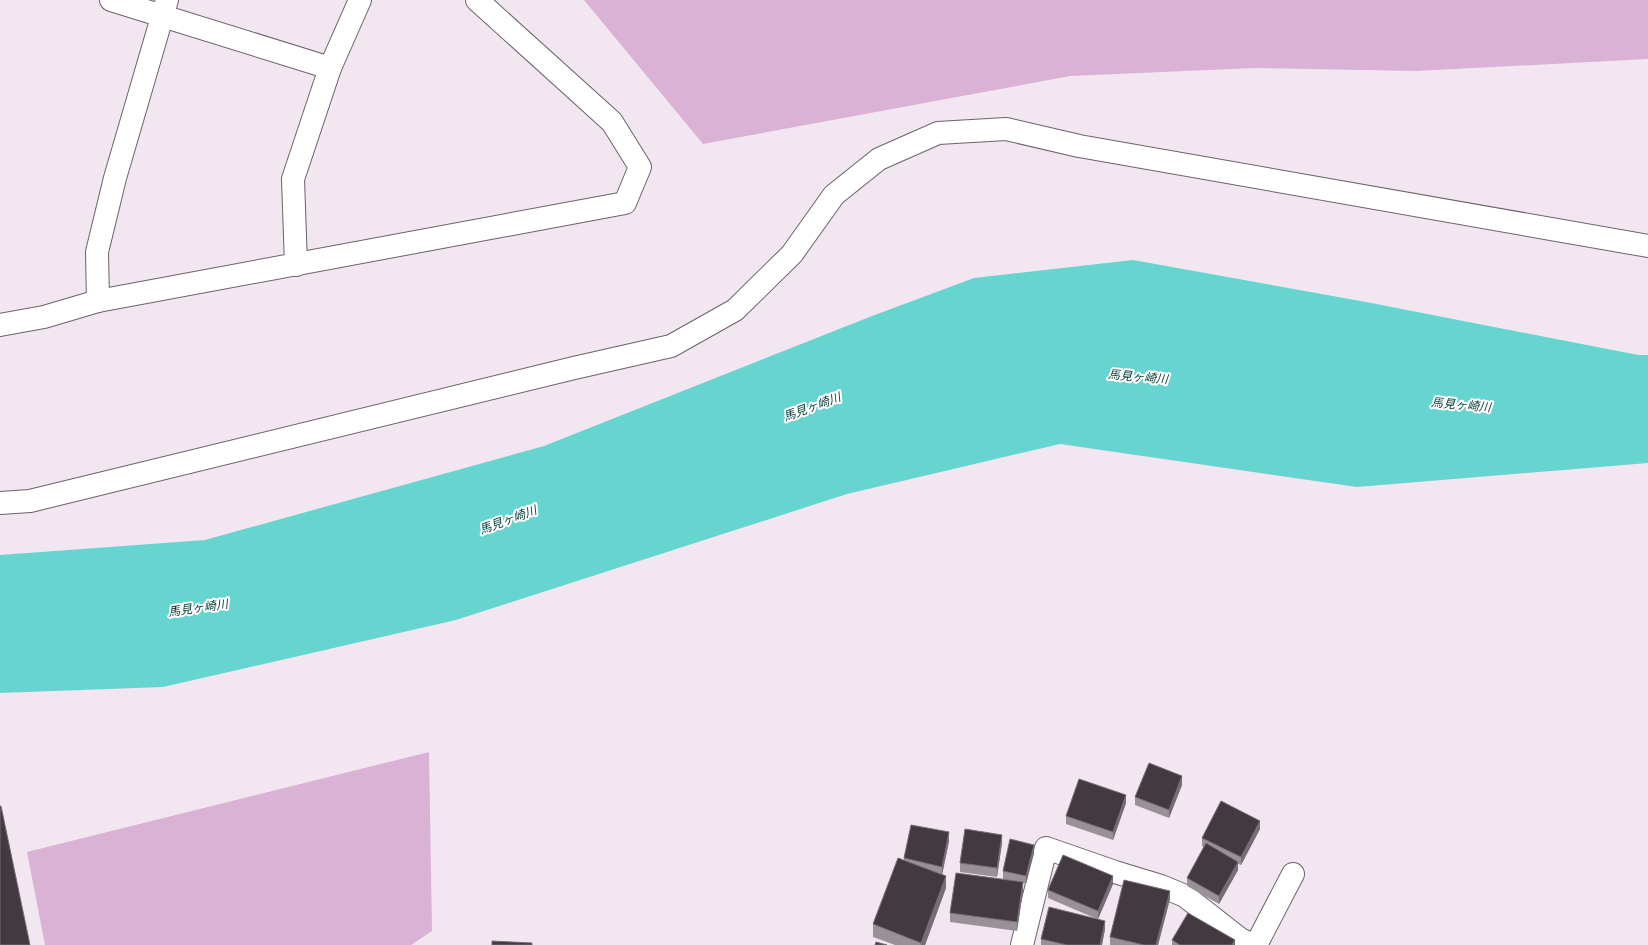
<svg xmlns="http://www.w3.org/2000/svg" width="1648" height="945" viewBox="0 0 1648 945" font-family="Arial,'Noto Sans JP',sans-serif">
	<rect width="100%" height="100%" fill="#f2e6f0"/>
	<g fill="#d9b2d5">
		<path d="M584,0H1648V59L1416,71L1255,68L1070,76L703,144Z"/>
		<path d="M429,752L432,931L411,945H45L27,852Z"/>
	</g>
	<path fill="#67d5cf" d="M1133,260L1366,302L1638,355H1648V463L1357,487L1060,444L847,494L456,620L163,687L0,693V555L205,540L544,446L872,316L974,278Z"/>
	<g fill="none" stroke-linecap="round" stroke-linejoin="round">
		<g stroke="#6b626a" stroke-width="24">
			<g id="minor">
				<path d="M111,0L330,68"/>
				<path d="M296,265L293,179L330,68L360,0"/>
				<path d="M98,301L97,252L115,178L167,0"/>
				<path d="M0,325L44,317L98,301L625,203L640,167L612,122L477,0"/>
				<path d="M0,503L30,501L574,368L671,346L735,310L792,254L834,195L879,159L938,133L1006,129L1079,146L1648,246"/>
				<path d="M1022,945L1046,848L1115,872L1161,886L1185,896L1240,939L1253,945"/>
				<path d="M1256,945L1293,874"/>
			</g>
		</g>
		<use href="#minor" stroke="#fff" stroke-width="22"/>
	</g>
	<g fill="#9a9098">
		<path d="M1182,785L1169,818L1135,805V797Z"/>
		<path d="M1126,803L1113,840L1066,824V816Z"/>
		<path d="M1260,829L1241,865L1238,864V870L1219,904L1187,886V878L1204,847L1202,846V838Z"/>
		<path d="M949,841L942,875L946,888L925,945H895L873,937V924L904,860V858Z"/>
		<path d="M1002,843L997,877L960,872V863Z"/>
		<path d="M1034,853L1026,884L1023,883V891L1017,931L950,922V913L1015,881L1003,879V871Z"/>
		<path d="M1113,884L1098,919L1105,929L1102,945H1041V939L1097,919L1048,898V890Z"/>
		<path d="M1170,899L1158,945H1110V937Z"/>
		<path d="M1172,940L1235,945H1172Z"/>
	</g>
	<g fill="#776d76">
		<path d="M1182,776V785L1169,818V810Z"/>
		<path d="M1126,795V803L1113,840V832Z"/>
		<path d="M1260,821V829L1241,865V857Z"/>
		<path d="M949,832V841L942,875V867Z"/>
		<path d="M1002,835V843L997,877V868Z"/>
		<path d="M1034,845V853L1026,884V876Z"/>
		<path d="M1238,862V870L1219,904V896Z"/>
		<path d="M946,876V888L925,945H921V943Z"/>
		<path d="M1113,876V884L1098,919V911Z"/>
		<path d="M1023,882V891L1017,931V922Z"/>
		<path d="M1170,891V899L1158,945H1156Z"/>
		<path d="M1105,921V929L1102,945H1100Z"/>
		<path d="M1235,940V945H1232Z"/>
	</g>
	<g fill="#423941" stroke="#776d76">
		<path d="M1149,763L1182,776L1169,810L1135,797Z"/>
		<path d="M1079,779L1126,795L1113,832L1066,816Z"/>
		<path d="M1221,801L1260,821L1241,857L1202,838Z"/>
		<path d="M0,806H1L30,945H0Z"/>
		<path d="M911,825L949,832L942,867L904,858Z"/>
		<path d="M965,829L1002,835L997,868L960,863Z"/>
		<path d="M1010,839L1034,845L1026,876L1003,871Z"/>
		<path d="M1206,843L1238,862L1219,896L1187,878Z"/>
		<path d="M1063,855L1113,876L1098,911L1048,890Z"/>
		<path d="M898,858L946,876L921,943L873,924Z"/>
		<path d="M956,873L1023,882L1017,922L950,913Z"/>
		<path d="M1124,880L1170,891L1156,945H1144L1110,937Z"/>
		<path d="M1049,907L1105,921L1100,945H1067L1041,939Z"/>
		<path d="M1188,913L1235,940L1232,945H1180L1172,940Z"/>
		<path d="M492,941L532,943V945H492Z"/>
		<path d="M876,942L887,945H875Z"/>
	</g>
	<g text-anchor="middle" stroke-width="4" stroke-linejoin="round" paint-order="stroke">
		<g font-size="12" font-style="italic" fill="#0b403d" stroke="#fff">
			<text transform="translate(1138 377) rotate(5)" y="4">馬見ヶ崎川</text>
			<text transform="translate(1461 405) rotate(5)" y="4">馬見ヶ崎川</text>
			<text transform="translate(812 407) rotate(-20)" y="4">馬見ヶ崎川</text>
			<text transform="translate(508 520) rotate(-20)" y="4">馬見ヶ崎川</text>
			<text transform="translate(198 608) rotate(-8)" y="4">馬見ヶ崎川</text>
		</g>
	</g>
</svg>
